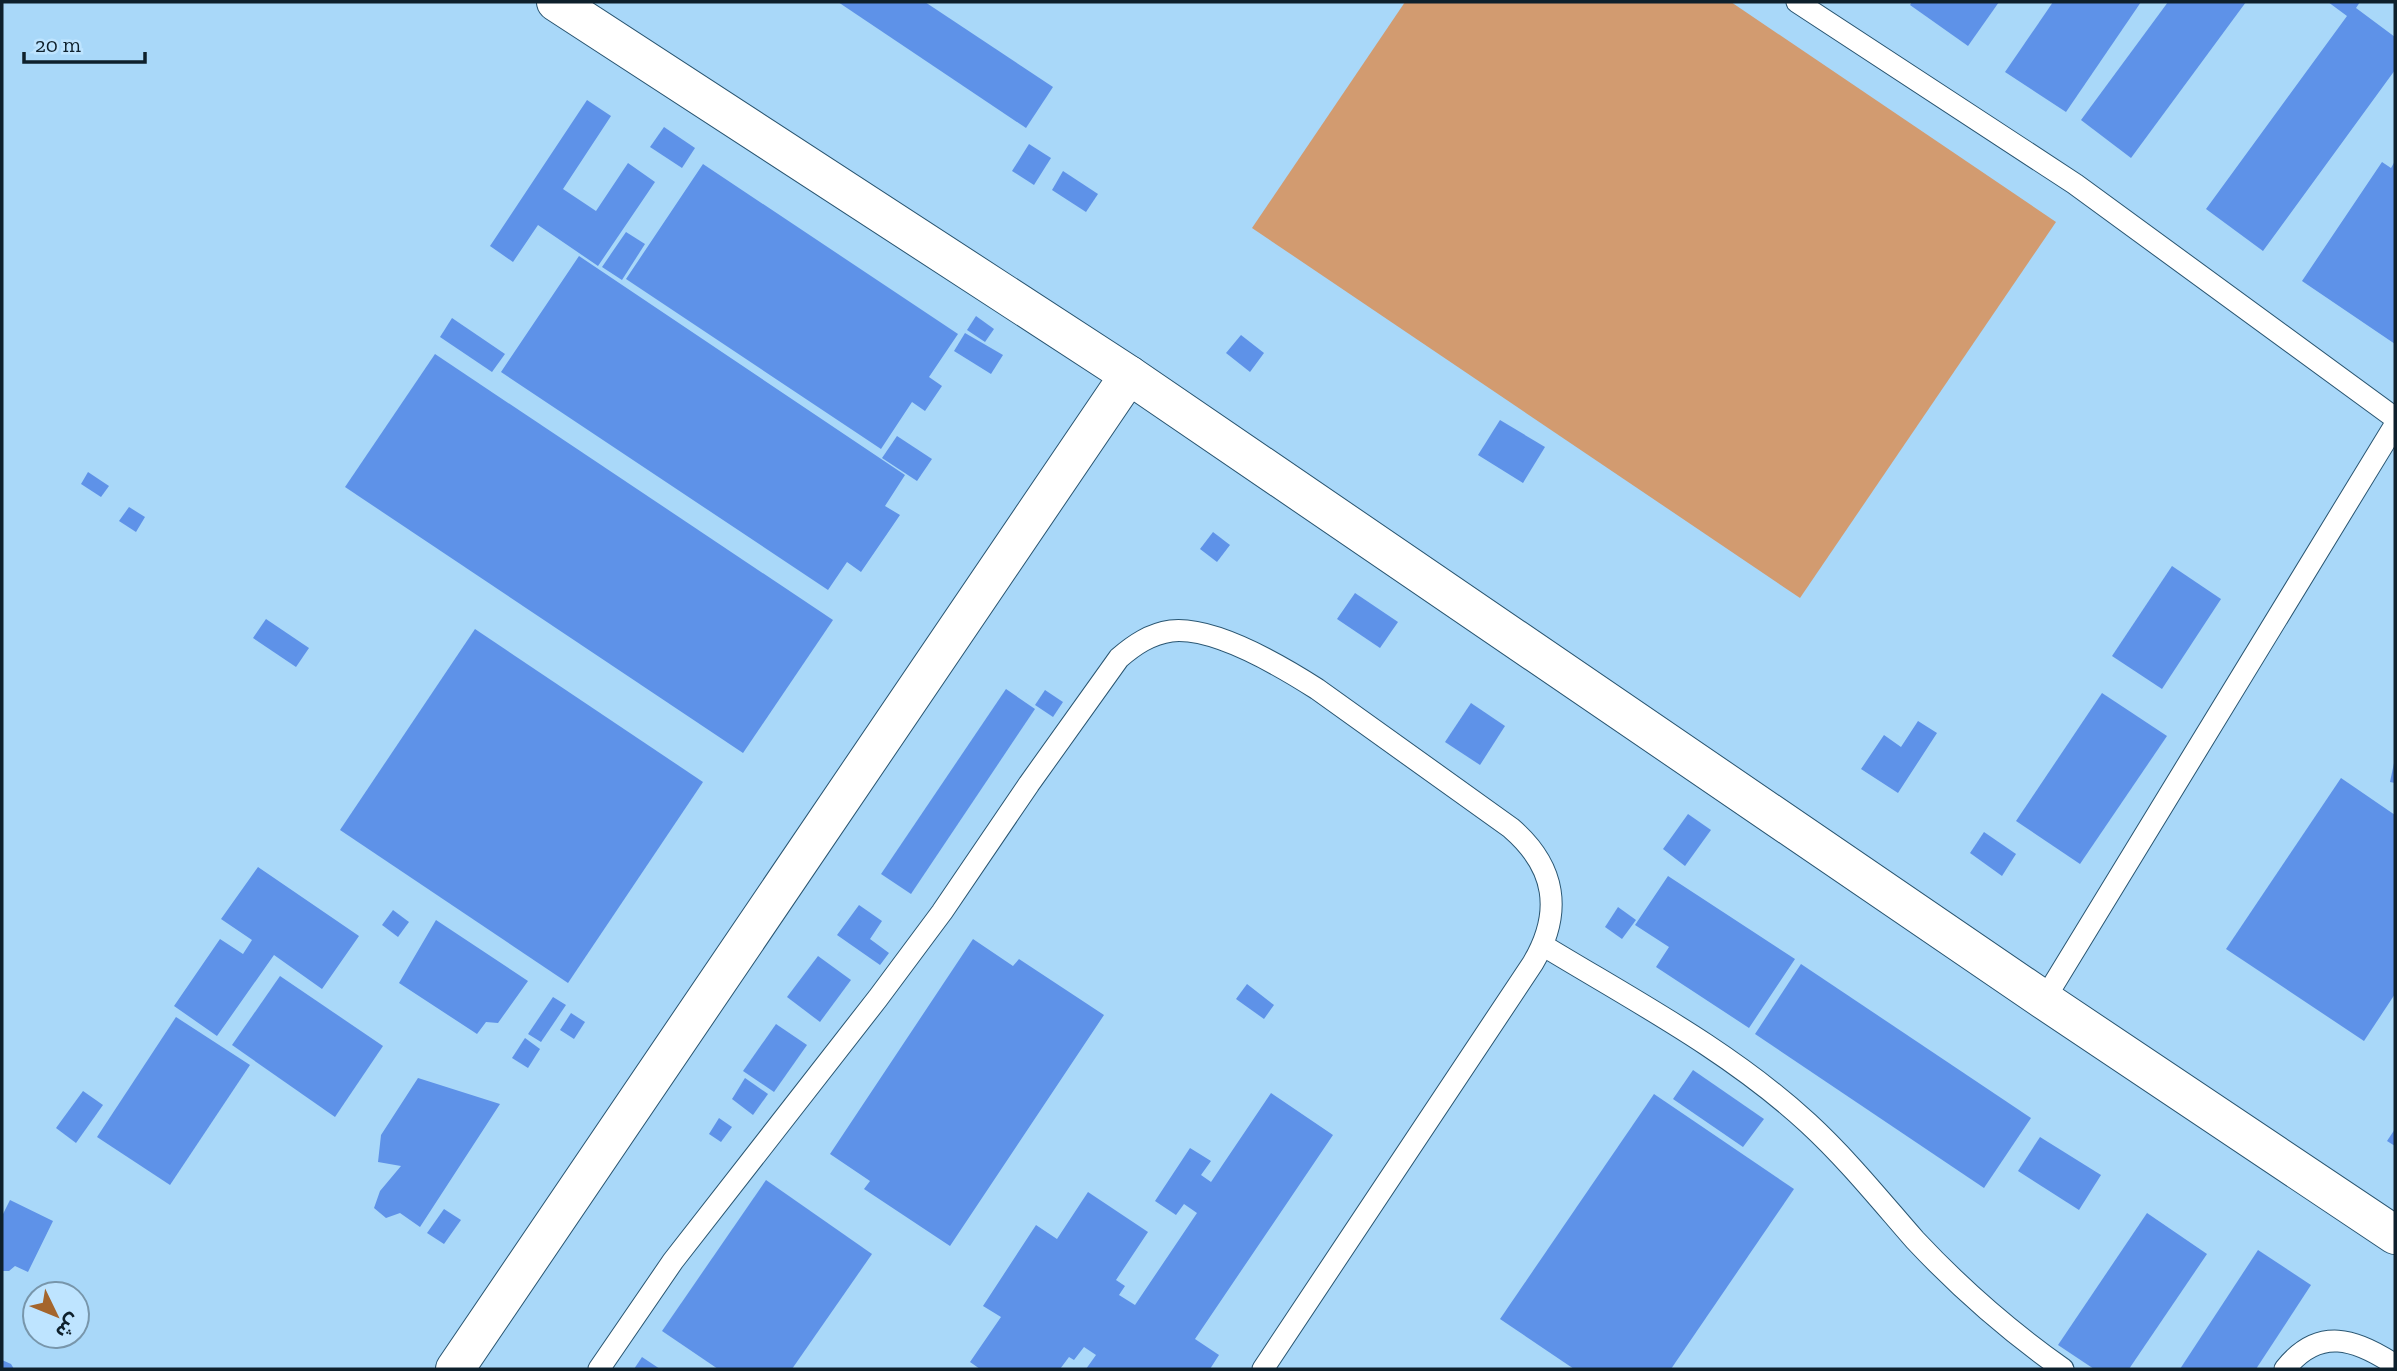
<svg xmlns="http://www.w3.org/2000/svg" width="2397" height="1371" viewBox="0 0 2397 1371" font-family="'Zilla Slab','Noto Sans Arabic',serif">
	<rect width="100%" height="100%" fill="#a9d8f9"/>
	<path fill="#d29b70" d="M1405,2H1731L2056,222L1800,598L1252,228Z"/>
	<g fill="#5e92e8">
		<path d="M838,2H925L1053,87L1026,128Z"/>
		<path d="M1912,2H1999L1968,46L1910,5Z"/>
		<path d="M2053,2H2141L2066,112L2005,72Z"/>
		<path d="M2168,2H2246L2131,158L2081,120Z"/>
		<path d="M2328,2H2360L2356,8L2395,37V70L2263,251L2206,209L2347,16Z"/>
		<path d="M587,100L611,116L563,189L596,211L628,163L655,182L598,266L538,225L513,262L490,246Z"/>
		<path d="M664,127L695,148L682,168L650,147Z"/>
		<path d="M1029,144L1051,158L1034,185L1012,171Z"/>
		<path d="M2395,161V344L2302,281L2382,162L2391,168Z"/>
		<path d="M703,164L958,334L929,377L942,386L925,411L912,402L881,449L626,279Z"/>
		<path d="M1063,171L1098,194L1086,212L1052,190Z"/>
		<path d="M626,232L645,244L622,280L602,267Z"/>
		<path d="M579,256L905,475L885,506L900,515L861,572L847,562L828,590L501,372Z"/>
		<path d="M976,316L994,329L985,342L967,330Z"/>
		<path d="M452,318L505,354L492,372L440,337Z"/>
		<path d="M965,333L1003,355L991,374L954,351Z"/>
		<path d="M1241,335L1264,353L1250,372L1226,353Z"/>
		<path d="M435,354L833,620L743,753L345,487Z"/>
		<path d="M1500,420L1545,447L1523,483L1478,455Z"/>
		<path d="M897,436L932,459L917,481L882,458Z"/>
		<path d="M88,472L109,486L101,497L81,484Z"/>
		<path d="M129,507L145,517L136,532L119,521Z"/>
		<path d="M1213,532L1230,545L1217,562L1200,549Z"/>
		<path d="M2172,566L2221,599L2162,689L2112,656Z"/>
		<path d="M1355,593L1398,622L1380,648L1337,619Z"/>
		<path d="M266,619L309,648L296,667L253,638Z"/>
		<path d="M475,629L703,782L568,983L340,830Z"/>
		<path d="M1006,689L1035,709L911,894L881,874Z"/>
		<path d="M1045,690L1063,702L1053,717L1035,705Z"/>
		<path d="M2102,693L2167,736L2080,864L2016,821Z"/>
		<path d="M1471,703L1505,726L1480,765L1445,742Z"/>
		<path d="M1918,721L1937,733L1898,793L1861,769L1884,735L1901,747Z"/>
		<path d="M2394,763H2395V783L2390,782Z"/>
		<path d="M2341,778L2395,815V994L2364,1041L2226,949Z"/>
		<path d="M1688,814L1711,830L1685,866L1663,849Z"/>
		<path d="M1984,832L2016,854L2002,876L1970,853Z"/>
		<path d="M258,867L359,936L322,989L274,955L217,1036L174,1006L220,939L243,954L252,940L221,919Z"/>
		<path d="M1668,876L1795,959L1749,1028L1656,967L1669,947L1635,925Z"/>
		<path d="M859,905L882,921L870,939L889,953L880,965L837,935Z"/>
		<path d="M1618,907L1636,920L1622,939L1605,927Z"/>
		<path d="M393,910L409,922L398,937L382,925Z"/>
		<path d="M436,920L528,981L498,1023L486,1022L477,1034L399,983Z"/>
		<path d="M973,939L1013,966L1019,959L1104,1015L950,1246L864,1189L870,1181L830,1154Z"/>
		<path d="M818,956L851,980L820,1022L787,997Z"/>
		<path d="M1801,964L2031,1118L1984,1188L1755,1034Z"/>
		<path d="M280,976L383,1046L335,1117L232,1045Z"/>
		<path d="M1247,984L1274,1005L1264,1019L1236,999Z"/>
		<path d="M553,997L566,1005L541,1042L528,1034Z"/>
		<path d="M571,1013L585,1022L574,1039L560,1030Z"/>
		<path d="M176,1017L250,1065L170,1185L97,1137Z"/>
		<path d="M776,1024L807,1045L774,1092L743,1071Z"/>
		<path d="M525,1038L540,1049L528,1068L512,1058Z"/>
		<path d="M1693,1070L1764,1119L1743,1147L1673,1099Z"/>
		<path d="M418,1078L500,1104L420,1227L400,1213L386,1218L374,1208L380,1191L401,1166L378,1162L381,1135Z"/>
		<path d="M745,1078L768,1094L753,1115L732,1099Z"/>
		<path d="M83,1091L103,1105L76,1143L56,1128Z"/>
		<path d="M1271,1093L1333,1135L1195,1339L1219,1355L1210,1369H1086L1096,1355L1084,1347L1074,1360L1069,1357L1060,1369H980L970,1362L1001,1317L983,1306L1036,1225L1057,1239L1088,1192L1148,1232L1116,1280L1125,1286L1119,1295L1135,1305L1197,1213L1184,1204L1176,1215L1155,1201L1190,1148L1211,1161L1201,1175L1211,1182Z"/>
		<path d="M1654,1094L1794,1189L1671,1369H1574L1500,1319Z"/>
		<path d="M719,1118L732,1127L721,1142L709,1134Z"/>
		<path d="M2395,1129V1146L2387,1141Z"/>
		<path d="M2040,1137L2101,1175L2079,1210L2018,1171Z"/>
		<path d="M766,1180L872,1254L792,1369H718L662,1331Z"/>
		<path d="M10,1200L53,1221L28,1272L15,1266L9,1271H2V1216Z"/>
		<path d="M444,1209L461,1220L444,1244L427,1233Z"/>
		<path d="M2147,1213L2207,1254L2129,1369H2094L2058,1345Z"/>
		<path d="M2258,1250L2311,1285L2256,1369H2180Z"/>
		<path d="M642,1357L660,1369H634Z"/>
		<path d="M2,1360L11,1364L14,1369H2Z"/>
	</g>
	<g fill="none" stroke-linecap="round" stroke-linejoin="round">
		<g stroke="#295571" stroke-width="23">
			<g id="service">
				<path d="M1797,2L2075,184L2395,418"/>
				<path d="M1544,946C1633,1000 1730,1051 1808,1123C1847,1159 1880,1200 1915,1240C1960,1288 2009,1331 2063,1369"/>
				<path d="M2044,1000L2395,425"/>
				<path d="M599,1369L673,1261L878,998L942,912L1029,784L1119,658C1134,645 1150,634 1171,631C1214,626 1281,666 1317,689L1511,828C1556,867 1563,912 1533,963L1263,1369"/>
				<path d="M2285,1369C2319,1326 2356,1339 2395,1365"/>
			</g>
		</g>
		<g stroke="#295571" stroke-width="40">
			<g id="minor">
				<path d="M556,2L1129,375L2044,1000L2395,1235"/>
				<path d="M455,1369L1129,375"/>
			</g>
		</g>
		<use href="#service" stroke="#fff" stroke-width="21"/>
		<use href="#minor" stroke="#fff" stroke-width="38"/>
	</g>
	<rect width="2397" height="1371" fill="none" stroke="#0e202c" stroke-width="7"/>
	<g transform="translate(56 1315) rotate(133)"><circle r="33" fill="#bee4ff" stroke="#7896ab" stroke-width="2"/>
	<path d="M0-5L12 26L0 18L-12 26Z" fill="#a4652c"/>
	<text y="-10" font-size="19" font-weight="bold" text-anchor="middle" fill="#0e202c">ش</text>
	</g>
	<path d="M24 52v10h121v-10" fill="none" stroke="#0e202c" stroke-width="3.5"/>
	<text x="35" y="52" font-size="21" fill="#0e202c" stroke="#bee4ff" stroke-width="5" paint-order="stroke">20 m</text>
</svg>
